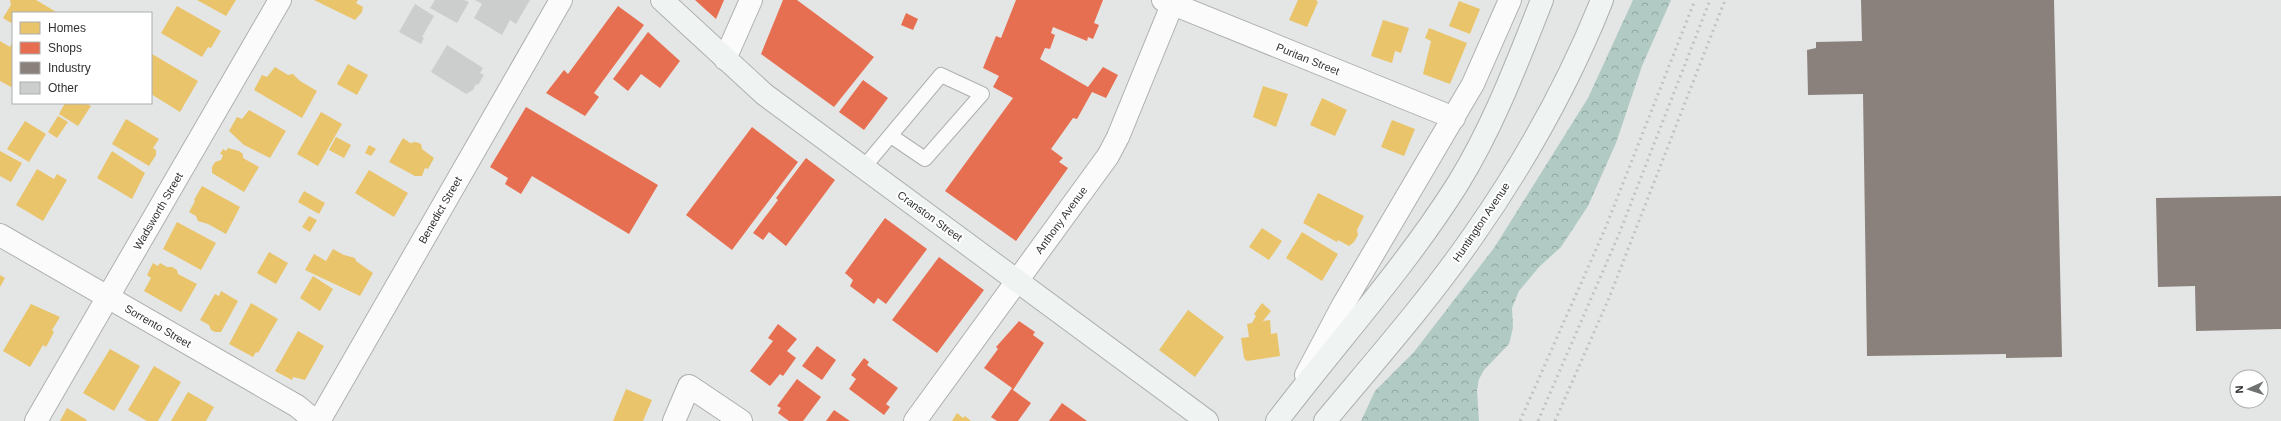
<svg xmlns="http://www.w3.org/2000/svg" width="2281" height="421" viewBox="0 0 2281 421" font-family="Arial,sans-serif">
	<defs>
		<pattern id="forest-crowns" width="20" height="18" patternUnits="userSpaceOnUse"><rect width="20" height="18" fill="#b1cac4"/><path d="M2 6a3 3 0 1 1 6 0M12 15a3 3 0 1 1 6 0" fill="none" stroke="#90a5a0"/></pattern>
	</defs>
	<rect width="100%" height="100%" fill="#e4e6e5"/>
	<path fill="url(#forest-crowns)" d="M1633,0H1671L1642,66L1616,143L1588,206L1561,247L1539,267L1519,291L1512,308L1513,328L1509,344L1484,370L1479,379L1477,390L1479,421H1361L1375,391L1414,352L1494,248L1588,98Z"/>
	<g fill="#e9c46a">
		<path d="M10,0H36L58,13H13V24L3,18L11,5Z"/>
		<path d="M197,0H236L226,16Z"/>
		<path d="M314,0H358L356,3L363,7L362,12L355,20Z"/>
		<path d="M1298,0H1316L1318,2L1307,27L1289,20Z"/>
		<path d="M1459,1L1480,9L1470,34L1449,26Z"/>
		<path d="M177,6L221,31L211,48L208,47L202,57L161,33Z"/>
		<path d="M1383,20L1409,28L1401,53L1395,51L1392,63L1371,56Z"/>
		<path d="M1429,28L1467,43L1450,84L1423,74L1431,41L1425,38Z"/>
		<path d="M0,41L10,47L13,41V84L11,87L0,81Z"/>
		<path d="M152,54L198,81L180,112L151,94Z"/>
		<path d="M348,64L368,75L357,95L337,84Z"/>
		<path d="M275,67L288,75L293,74L300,81L317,91L302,118L254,90L262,75L267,77Z"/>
		<path d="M1263,86L1288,94L1276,127L1253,117Z"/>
		<path d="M1322,98L1347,110L1335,136L1310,125Z"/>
		<path d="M65,103H86L91,106L78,126L59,114Z"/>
		<path d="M249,110L286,131L270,158L244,145L229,131L237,117L242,119Z"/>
		<path d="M321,112L342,124L318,166L297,154Z"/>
		<path d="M58,116L68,122L57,138L48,132Z"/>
		<path d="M126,119L159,139L153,148L156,150V155L149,166L112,144Z"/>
		<path d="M1392,120L1415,129L1404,156L1381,147Z"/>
		<path d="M25,121L46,134L29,162L7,149Z"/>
		<path d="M336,137L351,145L344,158L329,150Z"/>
		<path d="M403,138L410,143L416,142L421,144L422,149L434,158L428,169L425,168L422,176H415L389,162Z"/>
		<path d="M369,145L376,149L371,156L365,153Z"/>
		<path d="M228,148L239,151L243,154V158L259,167L244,192L212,173V167L215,162L221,160L223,155L220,154L223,149L226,151Z"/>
		<path d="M0,151L22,163L11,182L0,176Z"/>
		<path d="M112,151L145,173L132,199L97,178Z"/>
		<path d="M37,169L54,179L57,174L67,180L43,221L16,205Z"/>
		<path d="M369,170L408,193L394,217L355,193Z"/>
		<path d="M202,186L240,207L226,234L208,224L198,221L196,216L189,212L195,201L194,200Z"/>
		<path d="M304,191L325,203L319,214L298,202Z"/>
		<path d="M1318,193L1364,216L1357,230L1358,235L1354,242L1349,246L1338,240L1337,242L1303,223Z"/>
		<path d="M309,216L317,220L310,232L302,227Z"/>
		<path d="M177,222L216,243L201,270L163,249Z"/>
		<path d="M1262,228L1282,241L1269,260L1249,247Z"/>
		<path d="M1302,232L1338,254L1322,281L1286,258Z"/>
		<path d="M333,249L344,255L355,258L356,261L373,273L360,296L305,270L314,254L326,261Z"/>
		<path d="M269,252L288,263L276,284L257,273Z"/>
		<path d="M153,263L158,266L160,263L167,267H172L177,270L178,274L197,284L181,312L144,291L151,278L147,275Z"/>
		<path d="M0,275L5,278L0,287Z"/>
		<path d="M313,276L333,289L320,311L300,298Z"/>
		<path d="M221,291L238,301L221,332H215L211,330L209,325L200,320L215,294L219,296Z"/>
		<path d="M251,303L278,319L258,353L256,352L253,357L229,344Z"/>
		<path d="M1262,303L1271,311L1263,321L1270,320L1271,334L1277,333L1280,356L1247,361L1244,358L1241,338L1249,337L1247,324L1252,323L1256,316L1254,314Z"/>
		<path d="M31,304L60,317L52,330L54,332L46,347L43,345L30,367L3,351Z"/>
		<path d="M1188,310L1224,337L1195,377L1159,350Z"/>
		<path d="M298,331L324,346L305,380L293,377L292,380L275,371Z"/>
		<path d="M110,349L140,366L114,411L83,393Z"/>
		<path d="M154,366L181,382L158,421H147L128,410Z"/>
		<path d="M626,389L652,400L643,421H613Z"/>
		<path d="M188,392L214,407L206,421H171Z"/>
		<path d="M67,408L87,420L86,421H60Z"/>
		<path d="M957,413L963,418L965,416L971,421H952Z"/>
	</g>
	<g fill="#e76f51">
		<path d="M695,0H724L716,19Z"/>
		<path d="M783,0H797L874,57L834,107L761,54Z"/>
		<path d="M1016,0H1103L1094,23L1099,25L1093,39L1088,37L1087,41L1053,27L1051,33L1055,35L1050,49L1045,48L1040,59L1088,87L1103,67L1118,75L1106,98L1092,92L1077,119L1073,118L1051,149L1063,158L1059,162L1068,168L1016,241L945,191L1013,98L993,87L999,76L983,68L996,36L1001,38Z"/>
		<path d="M618,6L644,25L594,93L599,97L585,116L546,93L564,70L568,74Z"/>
		<path d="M906,13L918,19L913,30L901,25Z"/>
		<path d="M648,32L680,61L660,88L641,74L628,91L613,79Z"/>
		<path d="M863,80L888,98L864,130L839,112Z"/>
		<path d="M526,107L658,185L629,234L532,176L521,194L505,184L508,178L490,167Z"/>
		<path d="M752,127L798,162L732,250L686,215Z"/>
		<path d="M806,158L835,180L786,246L769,232L763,240L753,233L778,200L776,198Z"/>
		<path d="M885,218L927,249L886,304L878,298L874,304L850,286L853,280L845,273Z"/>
		<path d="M939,257L984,290L937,353L892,320Z"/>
		<path d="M1019,321L1035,332L1033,335L1044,343L1013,390L1031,403L1018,421H997L991,417L1012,388L984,368L998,349L996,347Z"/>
		<path d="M778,324L797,339L787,351L796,358L783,376L780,374L770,386L750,371L773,341L768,338Z"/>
		<path d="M817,346L836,360L822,380L802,366Z"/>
		<path d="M864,358L869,362L867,365L898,388L886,404L890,407L884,415L849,389L856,379L851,375Z"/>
		<path d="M797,379L821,397L803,421H789L778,413L781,408L777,406Z"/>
		<path d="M1062,403L1087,421H1049Z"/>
		<path d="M834,410L850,421H826Z"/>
	</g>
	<g fill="#8a817c">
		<path d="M1861,0H2054L2062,357L2006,358V354L1867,356L1863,94L1808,95L1807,50L1816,48V42L1862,41Z"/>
		<path d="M2281,196V329L2196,331L2195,286L2158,287L2156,198Z"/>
	</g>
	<g fill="#cccdcd">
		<path d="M435,0H464L469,2L457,23L430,8Z"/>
		<path d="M475,0H530L516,24L510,20L502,35L474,18L482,4Z"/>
		<path d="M415,4L434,16L422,37L424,38L421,44L399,32Z"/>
		<path d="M447,45L483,68L480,73L484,75L478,85L476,84L473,90L466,94L431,72Z"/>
	</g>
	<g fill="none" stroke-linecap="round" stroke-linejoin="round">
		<g stroke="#aeb0af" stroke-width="16">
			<path id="service" d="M864,167L941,75L982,94L925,159L891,136"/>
		</g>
		<g stroke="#aeb0af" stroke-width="24">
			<g id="minor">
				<path d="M1163,0L1454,118"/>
				<path d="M725,59L751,0"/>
				<path d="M0,235L297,406L315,421"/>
				<path d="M1306,375L1343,305L1473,84L1510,0"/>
				<path d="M36,421L280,0"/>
				<path d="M319,421L561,0"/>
				<path d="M674,421L689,386L741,421"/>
				<path d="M915,421L1108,156L1118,137L1174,0"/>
			</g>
		</g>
		<g stroke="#aeb0af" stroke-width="24">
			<g id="secondary">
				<path d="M662,0L764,94L1207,421"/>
				<path d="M1277,421C1337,342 1404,269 1457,185C1493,127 1517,63 1542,0"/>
				<path d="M1325,421C1375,361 1428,301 1473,236C1524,163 1569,83 1602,0"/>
			</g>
		</g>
		<use href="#service" stroke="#fbfbfb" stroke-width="14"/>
		<use href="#minor" stroke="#fbfbfb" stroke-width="22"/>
		<use href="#secondary" stroke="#eff4f3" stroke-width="22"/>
		<g stroke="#c1c2c2" stroke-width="3" stroke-dasharray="2 4" stroke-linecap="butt">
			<path d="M1520,421L1605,229L1695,0"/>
			<path d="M1538,421L1619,234L1710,0"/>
			<path d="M1555,421L1609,298L1725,0"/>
		</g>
	</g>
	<g text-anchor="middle" stroke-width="4" stroke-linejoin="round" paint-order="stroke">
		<g font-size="11" fill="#303131" stroke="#fff">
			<text transform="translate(1308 59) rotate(22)" y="4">Puritan Street</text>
			<text transform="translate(440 210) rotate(-60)" y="4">Benedict Street</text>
			<text transform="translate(158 211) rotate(-60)" y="4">Wadsworth Street</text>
			<text transform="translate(930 216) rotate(36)" y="4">Cranston Street</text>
			<text transform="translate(1061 220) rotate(-54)" y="4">Anthony Avenue</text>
			<text transform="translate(1481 222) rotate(-56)" y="4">Huntington Avenue</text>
			<text transform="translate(158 326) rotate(30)" y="4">Sorrento Street</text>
		</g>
	</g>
	<rect x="12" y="12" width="140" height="92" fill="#ffffff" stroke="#acadad"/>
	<rect x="20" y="22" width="20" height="12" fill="#e9c46a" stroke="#acadad"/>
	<text x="48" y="32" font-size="12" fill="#303131">Homes</text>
	<rect x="20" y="42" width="20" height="12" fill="#e76f51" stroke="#acadad"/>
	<text x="48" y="52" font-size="12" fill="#303131">Shops</text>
	<rect x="20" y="62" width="20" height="12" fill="#8a817c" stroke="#acadad"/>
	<text x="48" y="72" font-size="12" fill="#303131">Industry</text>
	<rect x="20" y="82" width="20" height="12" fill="#cccdcd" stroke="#acadad"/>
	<text x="48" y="92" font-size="12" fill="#303131">Other</text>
	<g transform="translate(2249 389) rotate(267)"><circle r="19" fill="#ffffff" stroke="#acadad"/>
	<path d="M0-3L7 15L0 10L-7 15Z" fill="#6f7070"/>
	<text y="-6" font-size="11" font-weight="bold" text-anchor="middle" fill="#303131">N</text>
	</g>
</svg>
